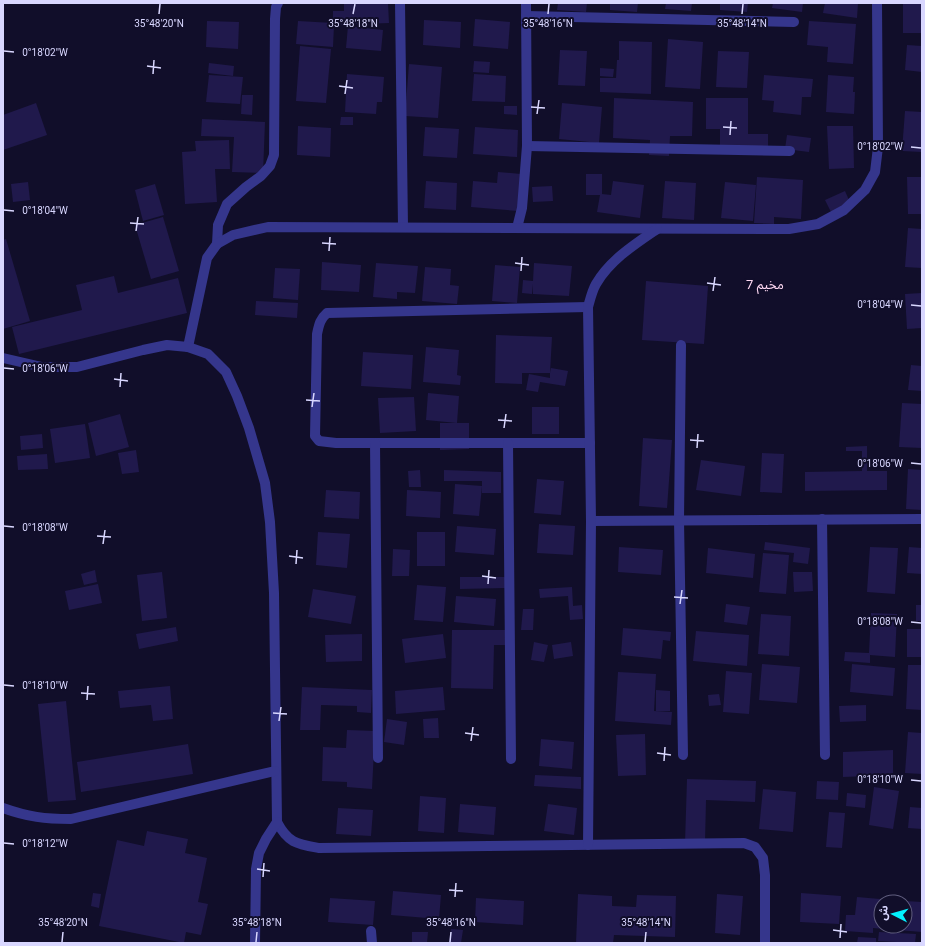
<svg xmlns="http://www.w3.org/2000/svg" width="925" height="946" viewBox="0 0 925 946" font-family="Roboto,'Noto Sans Arabic',sans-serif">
	<rect width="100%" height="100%" fill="#110e2a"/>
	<g fill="#20194c">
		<path d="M344,3H388L389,23L334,25L333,47L296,44L298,21L333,23V11H344Z"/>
		<path d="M558,3H587L586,12L557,10Z"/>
		<path d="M610,3H638L637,12L610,10Z"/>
		<path d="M666,3H692L691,11L665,9Z"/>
		<path d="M720,3H748L747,12L720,10Z"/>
		<path d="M773,3H803L802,12L772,8Z"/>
		<path d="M825,3H858L857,18L823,13Z"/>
		<rect x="903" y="3" width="19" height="30"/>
		<path d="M475,19L510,22L508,49L473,46Z"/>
		<path d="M424,20L461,22L460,48L423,45Z"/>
		<path d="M207,21L239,22L238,49L206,47Z"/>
		<path d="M809,21L856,24L853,64L827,62L828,47L807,45Z"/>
		<path d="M348,26L383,30L381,51L346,48Z"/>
		<path d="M668,39L703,42L700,89L665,87Z"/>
		<path d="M619,41L652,42L651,94L600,92V78H616L617,60H619Z"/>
		<path d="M907,45L922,46V72L905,70Z"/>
		<path d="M300,46L331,49L326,103L296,101Z"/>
		<path d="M560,50L587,51L585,86L558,85Z"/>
		<path d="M718,51L749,52L747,88L716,87Z"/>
		<path d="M474,61L490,62L489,73L473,72Z"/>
		<path d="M209,63L234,66L233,76L208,73Z"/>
		<path d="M409,64L442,67L438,118L405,116Z"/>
		<path d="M600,68L614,69L613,77L600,76Z"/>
		<path d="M347,74L384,77L382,102H377L376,114L345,112Z"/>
		<path d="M474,74L506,76L505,102L472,101Z"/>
		<path d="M209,75L243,77L240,104L206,102Z"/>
		<path d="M764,75L813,79L811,97H802L801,115L773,112L774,101L762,100Z"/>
		<path d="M828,75L854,77L853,92H855L854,114L826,112Z"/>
		<path d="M242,95H253L252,115L241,114Z"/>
		<path d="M614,98L693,102L692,136H670L669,156L649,155L650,140L613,138Z"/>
		<path d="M706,98H748V134H768V150H720V129H706Z"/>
		<path d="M36,103L47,135L3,150V115Z"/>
		<path d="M562,103L602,107L599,143L559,139Z"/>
		<path d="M504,106H517V115L504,114Z"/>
		<path d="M905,111L922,112V152L902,151Z"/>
		<path d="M341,117H353V125H340Z"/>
		<path d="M202,119L265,122L263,173L232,172L234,137L201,136Z"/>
		<path d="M298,126L331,128L330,157L297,155Z"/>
		<path d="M827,126H853L854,168L829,169Z"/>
		<path d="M425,127L459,129L457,158L423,156Z"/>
		<path d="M475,127L518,130L517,157L473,154Z"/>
		<path d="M787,135L811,138L809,152L785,149Z"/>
		<path d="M229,140L230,169H215L217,202L185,204L182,152L196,151L195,141Z"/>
		<path d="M498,172L521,174L518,211L471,207L473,181L497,183Z"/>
		<path d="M586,174H602V194L611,195L613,181L644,185L640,218L597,212L600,195H586Z"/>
		<path d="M757,177L803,180L801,219L774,217V224L754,223Z"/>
		<path d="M907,177H922V214H908Z"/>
		<path d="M426,181L457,183L456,210L424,208Z"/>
		<path d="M665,181L696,183L694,220L662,218Z"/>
		<path d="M28,182L30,200L13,202L11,184Z"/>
		<path d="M725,182L756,185L753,221L721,218Z"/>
		<path d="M155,184L164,215L143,221L135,190Z"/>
		<path d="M552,186L553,201L533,202L532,187Z"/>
		<path d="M845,191L852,207L833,216L825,200Z"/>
		<path d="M163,217L179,271L151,279L135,225Z"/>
		<path d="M908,228L922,229V268L905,267Z"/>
		<path d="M6,239L30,321L3,329V240Z"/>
		<path d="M322,262L361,265L359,292L321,290Z"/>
		<path d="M376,263L418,266L415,293L397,292V299L373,297Z"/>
		<path d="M534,263L572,266L569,296L533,294V284L532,294L522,293L523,280L533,281Z"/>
		<path d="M495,265L520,267L517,303L492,301Z"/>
		<path d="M425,267L451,269L450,285L459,286L457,304L422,301Z"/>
		<path d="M275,268L300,269L298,300L273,298Z"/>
		<path d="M114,276L118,293L178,278L187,313L19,354L12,327L82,310L76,285Z"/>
		<path d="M646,281L708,286L704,344L642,340Z"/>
		<path d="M922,293V328L907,329L905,294Z"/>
		<path d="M256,301L298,303L297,318L255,315Z"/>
		<path d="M496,335L552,337L550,373L551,368L568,371L565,386L540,382L538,392L526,390L529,374L550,378V373H522V384L495,383Z"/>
		<path d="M426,347L459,350L457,375L461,376L460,385L423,382Z"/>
		<path d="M363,352L413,355L411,389L361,386Z"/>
		<path d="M911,365L922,366V391L908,390Z"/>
		<path d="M428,393L459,396L457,423L426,420Z"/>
		<path d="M414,397L416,431L380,433L378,398Z"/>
		<path d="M902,403L922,404V448L899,447Z"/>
		<rect x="532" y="407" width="27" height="27"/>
		<path d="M120,414L129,447L96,456L88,423Z"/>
		<path d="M440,423H469V449L440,450Z"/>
		<path d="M85,424L90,458L55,463L50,429Z"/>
		<path d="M42,434L43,448L21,450L20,436Z"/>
		<path d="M643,438L672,440L667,508L639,506Z"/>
		<path d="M867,446V471H887V490L805,491V472L862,471V451H846V447Z"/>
		<path d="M136,450L139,472L122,474L118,453Z"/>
		<path d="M762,453L784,454L782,493L760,492Z"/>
		<path d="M47,454L48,469L18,470L17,456Z"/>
		<path d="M701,460L745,466L741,496L696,490Z"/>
		<path d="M908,469L922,470V510L906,509Z"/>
		<path d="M420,470L421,487H409L408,471Z"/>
		<path d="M444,470L501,472V493H482V481H444Z"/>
		<path d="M537,479L564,481L561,515L534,513Z"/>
		<path d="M455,484L482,486L479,516L453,514Z"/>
		<path d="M326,490L360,492L359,519L324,517Z"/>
		<path d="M407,490L441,492L440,518L406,516Z"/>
		<path d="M539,524L575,526L573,555L537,553Z"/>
		<path d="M457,526L496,529L494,555L455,552Z"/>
		<path d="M318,532L350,534L347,568L316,565Z"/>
		<rect x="417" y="532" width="28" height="34"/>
		<path d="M765,542L810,548L808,564L793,562L794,553L764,550Z"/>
		<path d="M619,547L663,550L661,575L618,572Z"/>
		<path d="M870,547L898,548L895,594L867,592Z"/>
		<path d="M909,547L922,548V574L907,573Z"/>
		<path d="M708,548L755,554L753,578L706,573Z"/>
		<path d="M393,549L410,550L409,576H392Z"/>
		<path d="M763,553L789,555L786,594L759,592Z"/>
		<path d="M95,570L97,582L84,585L81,574Z"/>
		<path d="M162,572L167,618L142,621L137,575Z"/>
		<path d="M793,572H812L813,591L794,592Z"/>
		<path d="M460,577H505V588L460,589Z"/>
		<path d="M98,584L102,603L69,610L65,591Z"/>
		<path d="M417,585L446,587L443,622L414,620Z"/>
		<path d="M572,587L573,606L582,605L583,619L570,620L568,596L540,598L539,589Z"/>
		<path d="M313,589L356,596L351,624L308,617Z"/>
		<path d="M456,596L496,599L494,626L454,622Z"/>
		<path d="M726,604L750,607L747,625L724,622Z"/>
		<rect x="916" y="605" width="6" height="16"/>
		<path d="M523,609H534L533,630H521Z"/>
		<path d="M871,613L897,614L895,657L870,655V663L844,661L845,652L869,653Z"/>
		<path d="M761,614L791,616L789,656L758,654Z"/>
		<path d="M176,627L178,641L139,649L136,634Z"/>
		<path d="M623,628L671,632L670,641L663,640L661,659L621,655Z"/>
		<rect x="907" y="629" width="15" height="28"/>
		<path d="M452,630H505V645H494L493,689L451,688Z"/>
		<path d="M696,631L749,635L747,666L693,661Z"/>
		<path d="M362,634V661L326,662L325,635Z"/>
		<path d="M443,634L446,658L405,663L402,639Z"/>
		<path d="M534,642L548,645L544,662L531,660Z"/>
		<path d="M571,642L573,656L554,659L552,645Z"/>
		<path d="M762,664L800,667L797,703L759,700Z"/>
		<path d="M852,664L895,668L893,696L850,692Z"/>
		<path d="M908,665H922V710L906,709Z"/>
		<path d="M726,671L752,673L749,714L723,712Z"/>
		<path d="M618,672L656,674L654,711L672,712L671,725L615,721Z"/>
		<path d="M170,686L173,719L153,721L151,705L120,708L118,691Z"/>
		<path d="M302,687L372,690L371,713L357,712V706L321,705L320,730H300Z"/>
		<path d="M443,687L445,710L396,714L395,691Z"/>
		<path d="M656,690L670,691V711H656Z"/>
		<path d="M719,694L721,705L709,706L708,695Z"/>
		<path d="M66,701L76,800L48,802L38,704Z"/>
		<path d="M866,705V721L840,722L839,706Z"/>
		<path d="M438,718L439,738H424L423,719Z"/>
		<path d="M387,719L407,722L404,745L384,742Z"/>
		<path d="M347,730L375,731L372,789L347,787V782L322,781L323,747L346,748Z"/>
		<path d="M908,732L922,733V774L905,773Z"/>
		<path d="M645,734L646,775L618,776L616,735Z"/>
		<path d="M541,739L574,742L572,769L539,766Z"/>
		<path d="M188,744L193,774L81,792L77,762Z"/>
		<path d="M893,750V775L843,777V752Z"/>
		<path d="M535,775L581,777V789L534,786Z"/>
		<path d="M687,779L756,781L755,802L706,800L705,843H685Z"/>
		<path d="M817,781L839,782L838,800L816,799Z"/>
		<path d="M874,787L899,791L893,829L869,825Z"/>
		<path d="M763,789L796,792L793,832L759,829Z"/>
		<path d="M847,793L866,795L865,808L846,806Z"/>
		<path d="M420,796L446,798L444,833L418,831Z"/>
		<path d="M460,804L496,807L494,835L458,832Z"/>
		<path d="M548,804L577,808L574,835L544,831Z"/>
		<path d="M910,807L922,808V829L908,828Z"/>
		<path d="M338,808L373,810L371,836L336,834Z"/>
		<path d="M829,812L845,813L842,848L826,847Z"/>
		<path d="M147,831L188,839L185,853L207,858L198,902L208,904L201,935L186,932L184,943L99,926L117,840L144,846Z"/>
		<path d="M393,891L441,895L439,919L391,915Z"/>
		<path d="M93,893L101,894L99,908L91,906Z"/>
		<path d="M801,893L841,896L839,924L800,922Z"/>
		<path d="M578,894L612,896V906L636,907L637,895L676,896L675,937L614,935L613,943H576Z"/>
		<path d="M717,894L743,896L740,935L715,933Z"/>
		<path d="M857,897L903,901V902H881V926H905V901L922,902V932L873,928V933L845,931L846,915H855Z"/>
		<path d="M330,898L375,901L373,925L328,922Z"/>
		<path d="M476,898L524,901L523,925L475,922Z"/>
		<path d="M451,929L463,930L461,943H449Z"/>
		<path d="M412,932H428L427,943H412Z"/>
		<path d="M879,932L916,934L915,943L878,941Z"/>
		<path d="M858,937L876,938V943H857Z"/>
	</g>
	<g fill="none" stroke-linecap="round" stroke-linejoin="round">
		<g stroke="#35368c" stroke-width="10">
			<path d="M400,3L403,227"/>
			<path d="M526,16L794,22"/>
			<path d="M527,146L790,151"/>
			<path d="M517,228L522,208L527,146L526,3"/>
			<path d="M217,244L218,225L227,204L246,187L261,176L270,166L274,155L275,19L276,7L278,3"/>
			<path d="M588,307L327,313C320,319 319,325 317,334L315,436L319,441L336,443H590"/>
			<path d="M681,345L679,520L683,755"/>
			<path d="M188,347L207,258L217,244L233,235L268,227L789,229L818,224L844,210L865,190L875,172L878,147L877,3"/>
			<path d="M3,358L42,367H77L143,350L167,345L188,347L208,354L226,372L237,396L249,428L265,483L270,522L274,593L277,822C288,843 297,844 319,848L744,843L755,847L763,858L765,875V943"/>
			<path d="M375,443L378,758"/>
			<path d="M508,443L511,759"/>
			<path d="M822,519L825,755"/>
			<path d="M591,521L922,519"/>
			<path d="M3,808C28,817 45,819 71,819L275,771"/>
			<path d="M588,845L591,521L588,307C590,300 592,291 596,284C610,260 635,244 657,229"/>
			<path d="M371,931L372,943"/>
			<path d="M255,943L256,869L259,853L266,839L277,822"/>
		</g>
	</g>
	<path fill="none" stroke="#d9d7ff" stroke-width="1.5" d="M159,14L160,4M353,14L355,4M548,14L549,4M742,14L743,4M4,51L14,52M147,66L161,68M153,74L154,60M339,86L353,88M345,94L347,80M531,107L545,108M537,114L539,100M723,127L737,128M730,135L731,121M911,147L921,148M4,210L14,211M130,223L144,224M136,231L138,217M322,243L336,244M329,251L330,237M515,263L529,265M521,271L522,257M707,283L721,285M713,291L715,277M911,305L921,306M4,368L14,369M114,379L128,381M120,387L121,373M306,400L320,401M312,407L314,393M498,420L512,421M504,428L506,414M690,440L704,441M697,448L698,434M911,463L921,464M4,526L14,527M97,536L111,537M103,544L105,530M289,556L303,558M296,564L297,550M482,576L496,578M488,584L489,570M674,597L688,598M680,604L682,590M911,622L921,623M4,685L14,686M81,693L95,694M87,700L88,686M273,713L287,714M279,721L281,707M465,733L479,735M471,741L473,727M657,753L671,755M664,761L665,747M911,780L921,781M4,843L14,844M257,869L270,871M263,877L264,863M449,890L463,891M455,897L456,883M833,930L847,932M840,938L841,924M62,942L63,932M256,942L257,932M450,942L451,932M645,942L646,932"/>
	<g text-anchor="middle" stroke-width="4" stroke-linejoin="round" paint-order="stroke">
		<g font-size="13" fill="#ffd9f3" stroke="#110e2a">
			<text x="765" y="289">مخيم 7</text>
		</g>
	</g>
	<g font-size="10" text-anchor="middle" fill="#d9d7ff" stroke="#110e2a" stroke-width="4" stroke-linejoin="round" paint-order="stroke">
		<text x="159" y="27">35°48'20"N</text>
		<text x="353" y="27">35°48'18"N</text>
		<text x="548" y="27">35°48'16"N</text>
		<text x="742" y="27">35°48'14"N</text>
		<text x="45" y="56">0°18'02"W</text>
		<text x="880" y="150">0°18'02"W</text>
		<text x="45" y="214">0°18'04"W</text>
		<text x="880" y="308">0°18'04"W</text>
		<text x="45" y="372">0°18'06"W</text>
		<text x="880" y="467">0°18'06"W</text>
		<text x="45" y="531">0°18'08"W</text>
		<text x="880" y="625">0°18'08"W</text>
		<text x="45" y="689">0°18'10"W</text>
		<text x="880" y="783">0°18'10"W</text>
		<text x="45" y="847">0°18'12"W</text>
		<text x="63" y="926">35°48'20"N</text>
		<text x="257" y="926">35°48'18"N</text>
		<text x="451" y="926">35°48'16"N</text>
		<text x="646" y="926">35°48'14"N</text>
	</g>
	<rect width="925" height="946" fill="none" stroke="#d9d7ff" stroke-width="8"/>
	<g transform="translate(893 914) rotate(276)"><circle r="19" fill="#110e2a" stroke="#615e7f"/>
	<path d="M0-3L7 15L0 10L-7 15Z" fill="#03f2ff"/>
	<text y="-6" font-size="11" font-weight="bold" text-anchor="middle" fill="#d9d7ff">ش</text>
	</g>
</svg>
